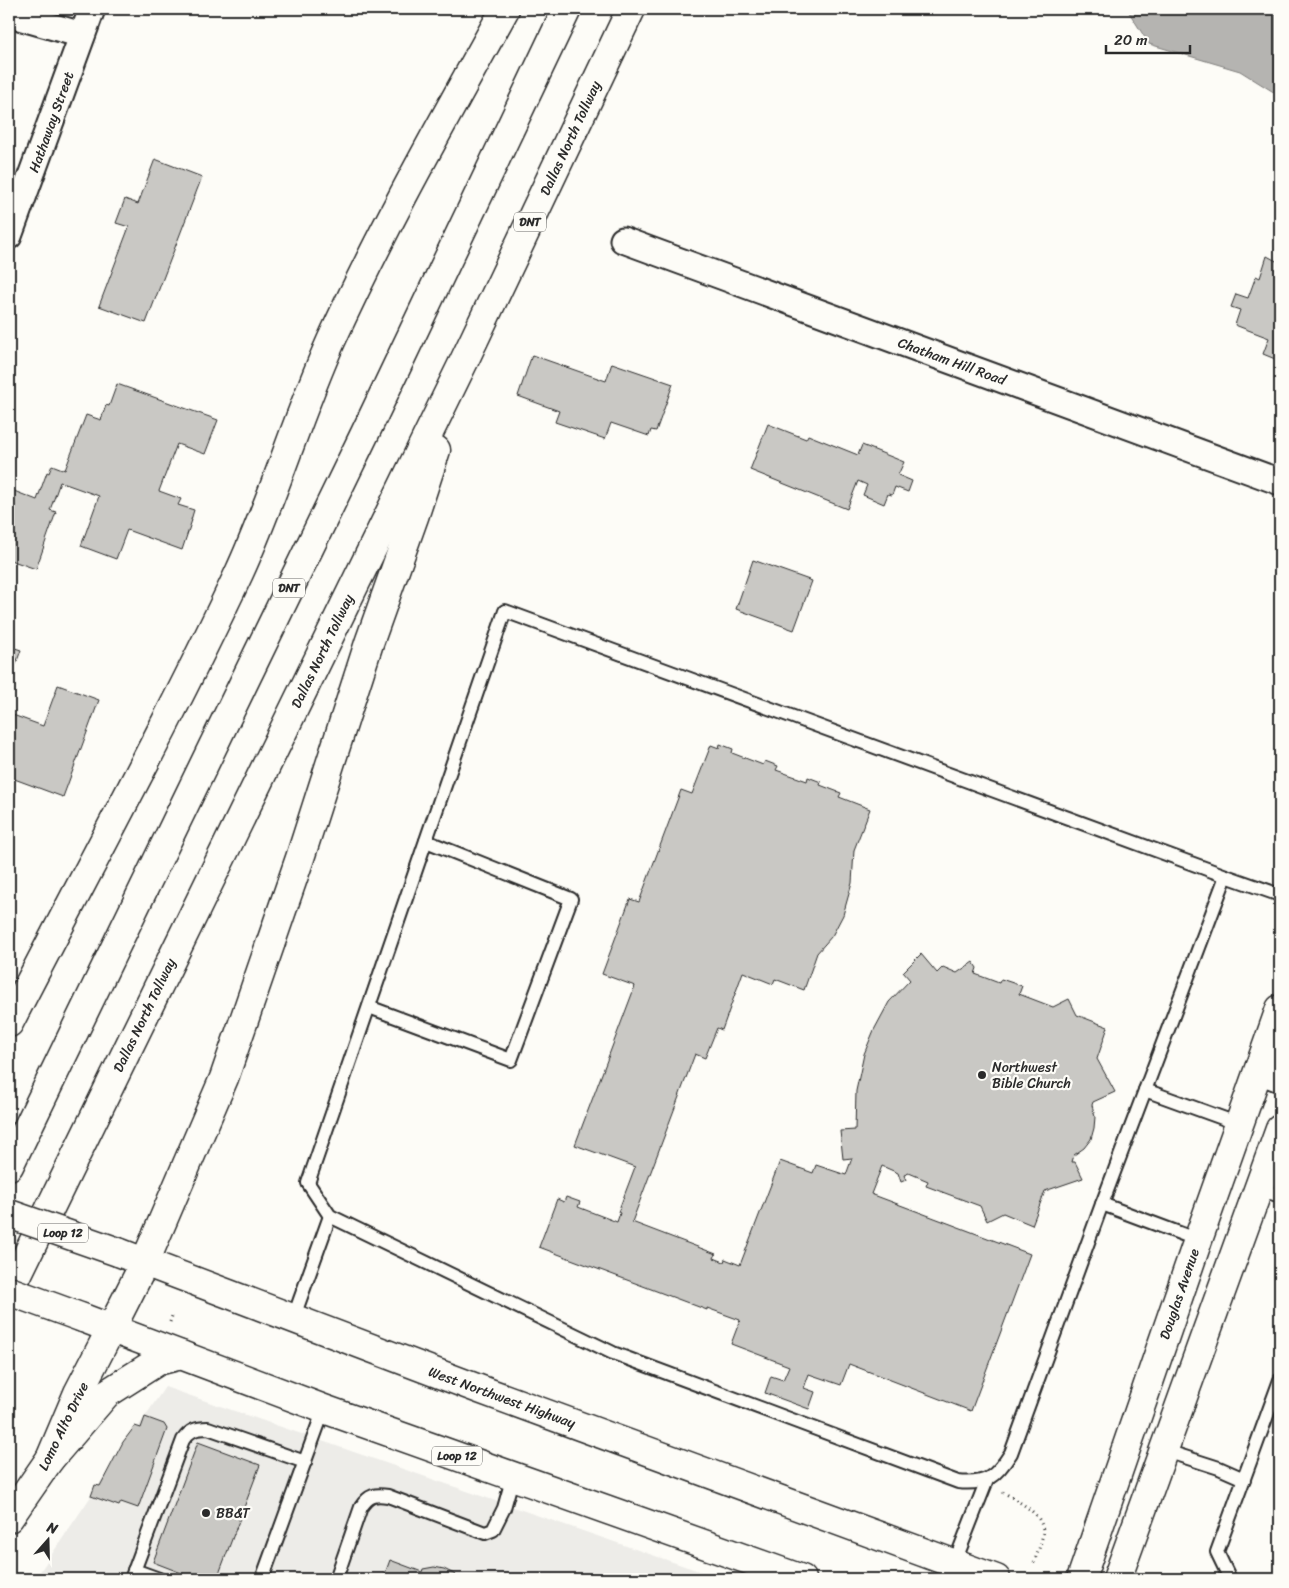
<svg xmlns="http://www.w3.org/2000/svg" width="1289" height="1588" viewBox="0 0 1289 1588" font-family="Sriracha,sans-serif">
	<rect width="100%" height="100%" fill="#fdfcf7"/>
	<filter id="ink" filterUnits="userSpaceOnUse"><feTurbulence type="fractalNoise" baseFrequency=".02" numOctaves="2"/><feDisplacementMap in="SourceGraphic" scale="10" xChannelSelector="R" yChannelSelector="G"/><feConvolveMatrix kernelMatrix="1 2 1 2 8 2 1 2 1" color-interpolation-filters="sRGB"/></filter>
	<g filter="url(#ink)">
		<path fill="#edece8" d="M165,1387L722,1579H35Z"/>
		<path fill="#b5b4b1" stroke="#7e7d7b" d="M1127,9H1280V96L1240,71L1149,44Z"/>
		<g fill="#c9c8c4" stroke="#2b2b2b">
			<path d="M155,159L202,177L146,323L99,306L129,227L116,223L125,199L138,204Z"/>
			<path d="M1267,256L1280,263V361L1263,354L1269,338L1235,325L1240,310L1231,307L1236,294L1248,298L1256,276L1260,278Z"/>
			<path d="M532,355L606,381L612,363L673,384L656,431L651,430L649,436L611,423L605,439L555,422L559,411L518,396Z"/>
			<path d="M117,384L218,420L205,454L177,444L159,491L181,499L178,505L194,510L191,520H192L182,550L127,530L116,559L81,546L99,496L60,482L50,510L56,512L36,569L10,560L9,563V505L14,491L37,500L47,472L49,473L52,465L65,470L86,415L101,420L106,405L109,406Z"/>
			<path d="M768,424L806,439L808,435L858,455L862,445L904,462L898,475L912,481L908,492L895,487L892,495L888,494L884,504L863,495L867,485L858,481L847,509L750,470Z"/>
			<path d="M753,560L812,581L794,630L736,609Z"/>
			<path d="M9,646L21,650L9,683Z"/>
			<path d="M58,685L99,700L63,797L9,777V710L10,714L43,726Z"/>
			<path d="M720,744L733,749L732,753L763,765L765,761L778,766L776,770L807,781L808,777L821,782L820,785L841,793L839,797L870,809L854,850L852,883L843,915L832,936L817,953L804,990L775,979L773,984L743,972L722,1030L717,1028L705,1058L695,1054L632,1222L716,1254L714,1258L724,1262L725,1259L740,1265L780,1161L813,1173L816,1165L846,1175L852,1158L843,1159L840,1131L855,1130L856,1091L864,1054L874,1030L889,1002L910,980L903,972L921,954L937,973L943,967L957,973L973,962L977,968L975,974L999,983L1001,979L1022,986L1019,994L1053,1007L1069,999L1077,1015L1108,1027L1097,1059L1115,1092L1093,1102L1092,1105L1095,1117L1094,1128L1091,1139L1084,1148L1074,1155L1072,1162H1075L1083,1178L1045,1191L1032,1225L1003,1213L987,1221L980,1206L926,1186L928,1181L909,1173L904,1175L906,1180L901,1182L898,1173L882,1166L871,1194L1030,1254L971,1411L849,1364L841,1385L809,1374L804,1388L815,1392L809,1409L765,1393L771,1376L783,1380L789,1366L731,1344L740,1320L707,1308V1310L539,1247L557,1199L564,1202L566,1197L580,1202L578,1207L617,1222L620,1213L618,1212L635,1167L575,1145L635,986L602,974L630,899L639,902L681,790L692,794L711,745L719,748Z"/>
			<path d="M145,1417L164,1424L167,1429L138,1508L121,1502L119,1506L91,1496L95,1485L100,1486L123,1442L135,1426L141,1428Z"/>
			<path d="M198,1442L260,1465L217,1579H182L184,1574L153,1562Z"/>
			<path d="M390,1560L422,1572L423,1569L434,1567L444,1569L454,1574L458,1579H383Z"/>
		</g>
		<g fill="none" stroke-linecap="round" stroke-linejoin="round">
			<g stroke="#2b2b2b" stroke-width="16">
				<g id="service">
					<path d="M505,611L1226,876L1102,1204L1011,1453C996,1477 986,1485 958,1482L613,1353L330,1216L308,1183Z"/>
					<path d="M1226,876L1280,895"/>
					<path d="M369,1007L511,1060L571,899L426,841"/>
					<path d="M1145,1090L1239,1124"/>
					<path d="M1259,1189L1280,1196"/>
					<path d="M1102,1204L1198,1240"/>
					<path d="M293,1319L330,1216"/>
					<path d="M1163,1450L1219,1468L1244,1479"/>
					<path d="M954,1564L987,1480"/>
					<path d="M134,1570L159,1579"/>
					<path d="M131,1579L183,1440C190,1430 196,1428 208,1428L305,1462"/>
					<path d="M262,1579L324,1409"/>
					<path d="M336,1579L361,1507C369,1495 375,1494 388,1496L485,1533L493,1530L504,1508L513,1476"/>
					<path d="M1230,1579L1217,1552L1280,1380"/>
				</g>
			</g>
			<g stroke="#2b2b2b" stroke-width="29">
				<g id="minor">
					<path d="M9,12L19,17L82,35"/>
					<path d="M9,236L92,9"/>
					<path d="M623,240L1280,482"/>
					<path d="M1259,1071L1280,1079"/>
				</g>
			</g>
			<g stroke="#2b2b2b" stroke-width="31">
				<g id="tertiary">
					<path d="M1081,1579L1198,1240L1280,1009"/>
					<path d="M1117,1579L1280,1129"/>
				</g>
			</g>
			<g stroke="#2b2b2b" stroke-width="31">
				<path id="secondary" d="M9,1518L50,1459L78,1393L111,1329"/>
			</g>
			<g stroke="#2b2b2b" stroke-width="31">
				<g id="primary">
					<path d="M118,1252L479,1389L996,1579"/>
					<path d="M83,1318L324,1409L802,1579"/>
					<path d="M50,1459L106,1394L158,1361L181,1355"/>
				</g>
			</g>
			<g stroke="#2b2b2b" stroke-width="31">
				<g id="motorway">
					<path d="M9,1023C86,873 167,726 239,573C274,497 297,417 331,341C383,227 445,118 505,9"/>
					<path d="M9,1166L368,427L567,9"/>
					<path d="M9,1292L464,361L631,9"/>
					<path d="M111,1329L145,1262L224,1078L300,858L369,643L415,514L436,450"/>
				</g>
			</g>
			<g stroke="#2b2b2b" stroke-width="3" stroke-dasharray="1 4" stroke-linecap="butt">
				<path d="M170,1322L173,1313"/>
				<path d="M1003,1492C1017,1501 1043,1513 1043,1532C1042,1543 1036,1556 1033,1566"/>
			</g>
			<use href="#service" stroke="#fdfcf7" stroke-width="12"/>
			<use href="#minor" stroke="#fdfcf7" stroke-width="25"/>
			<use href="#tertiary" stroke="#fdfcf7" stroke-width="28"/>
			<use href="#secondary" stroke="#fdfcf7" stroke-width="28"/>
			<use href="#primary" stroke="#fdfcf7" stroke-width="28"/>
			<use href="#motorway" stroke="#fdfcf7" stroke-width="28"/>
			<g stroke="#2b2b2b" stroke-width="31" stroke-linecap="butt">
				<g id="primary-bridge">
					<path d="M9,1214L118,1252"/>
					<path d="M9,1291L83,1318"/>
				</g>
			</g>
			<use href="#primary-bridge" stroke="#fdfcf7" stroke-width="28"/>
		</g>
	</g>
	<g fill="#2b2b2b" stroke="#fdfcf7" stroke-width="2">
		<circle cx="982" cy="1075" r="5"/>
		<circle cx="206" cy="1513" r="5"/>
	</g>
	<g text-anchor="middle" stroke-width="4.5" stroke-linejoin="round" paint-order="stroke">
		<g fill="#fdfcf7" stroke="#6a6a68" stroke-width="1">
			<rect x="514" y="212.5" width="32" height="19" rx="4"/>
			<rect x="273" y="578.5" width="32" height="19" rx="4"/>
			<rect x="38" y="1223.5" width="50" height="19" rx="4"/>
			<rect x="432" y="1446.5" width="50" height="19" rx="4"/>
		</g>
		<g font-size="12" font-weight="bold" fill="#2b2b2b">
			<text x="530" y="226">DNT</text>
			<text x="289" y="592">DNT</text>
			<text x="63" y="1237">Loop 12</text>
			<text x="457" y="1460">Loop 12</text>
		</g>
		<g font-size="14" fill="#2b2b2b" stroke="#fdfcf7">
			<text transform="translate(51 122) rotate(-70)" y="5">Hathaway Street</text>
			<text transform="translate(570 138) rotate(-65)" y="5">Dallas North Tollway</text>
			<text transform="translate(952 361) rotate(20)" y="5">Chatham Hill Road</text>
			<text transform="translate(322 651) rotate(-64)" y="5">Dallas North Tollway</text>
			<text transform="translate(144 1015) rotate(-64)" y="5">Dallas North Tollway</text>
			<text transform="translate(1179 1294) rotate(-71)" y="5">Douglas Avenue</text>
			<text transform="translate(502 1397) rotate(20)" y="5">West Northwest Highway</text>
			<text transform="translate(63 1426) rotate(-64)" y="5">Lomo Alto Drive</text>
		</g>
		<g font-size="14" fill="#2b2b2b" stroke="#fdfcf7" text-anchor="start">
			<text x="992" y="1072">Northwest<tspan x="992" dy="16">Bible Church</tspan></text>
			<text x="216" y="1518">BB&amp;T</text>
		</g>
	</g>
	<rect width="1289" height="1588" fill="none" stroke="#fdfcf7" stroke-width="30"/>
	<rect x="15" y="15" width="1259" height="1558" fill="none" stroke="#2b2b2b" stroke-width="2" filter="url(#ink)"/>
	<g transform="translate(48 1540) rotate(20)" stroke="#fdfcf7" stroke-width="4" paint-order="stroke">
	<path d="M0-4L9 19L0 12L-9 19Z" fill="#2b2b2b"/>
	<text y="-8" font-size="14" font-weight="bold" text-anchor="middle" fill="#2b2b2b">N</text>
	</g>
	<path d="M1106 45v8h84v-8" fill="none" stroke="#2b2b2b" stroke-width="2.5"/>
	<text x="1114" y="45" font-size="15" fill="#2b2b2b" stroke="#fdfcf7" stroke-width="4" paint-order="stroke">20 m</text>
</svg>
